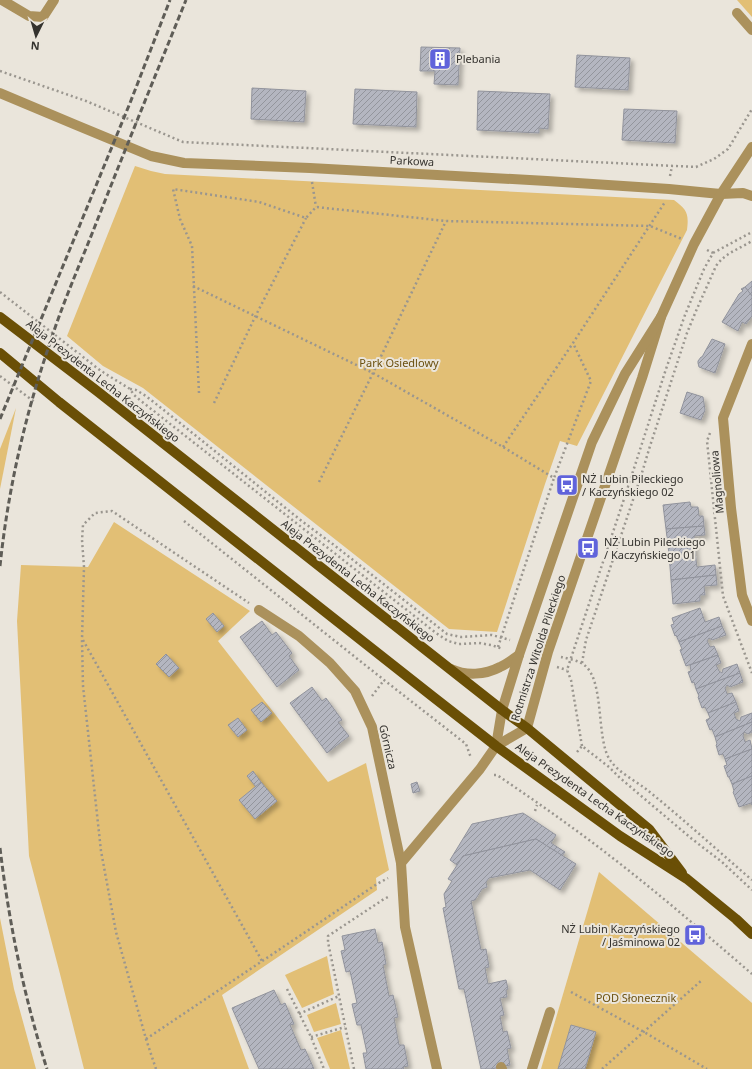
<svg xmlns="http://www.w3.org/2000/svg" width="752" height="1069" viewBox="0 0 752 1069" font-family="'Noto Sans',sans-serif">
	<defs>
		<pattern id="building-hatch" width="6" height="6" patternUnits="userSpaceOnUse"><rect width="6" height="6" fill="#b4b6c0"/><path d="M-1 1l2-2M0 6l6-6M5 7l2-2" fill="none" stroke="#93959c"/></pattern>
		<filter id="shadow"><feDropShadow dx="3.5" dy="3.5" stdDeviation="2" flood-color="#0004"/></filter>
	</defs>
	<rect width="100%" height="100%" fill="#eae5db"/>
	<g fill="#e2bf75">
		<path d="M737,0H752V17Z"/>
		<path d="M135,166L151,171L165,174L674,200C687,210 689,213 687,230L577,446L560,441L545,484L497,632L449,629L143,388L103,366L67,336Z"/>
		<path d="M16,408L0,489V449Z"/>
		<path d="M114,522L250,611L218,641L328,782L366,763L389,870L376,878L377,890L222,995L249,1069H84L59,970L29,856L17,621L21,565L88,567Z"/>
		<path d="M599,872L752,1003V1069H541Z"/>
		<path d="M0,918L14,989L36,1069H0Z"/>
		<path d="M327,956L334,994L302,1008L285,975Z"/>
		<path d="M336,1003L341,1024L314,1032L307,1015Z"/>
		<path d="M341,1030L350,1069H330L317,1038Z"/>
	</g>
	<g fill="url(#building-hatch)" stroke="#91939c" filter="url(#shadow)">
		<path d="M421,47L460,48L458,85L434,84L435,71H420Z"/>
		<path d="M577,55L630,58L628,90L575,87Z"/>
		<path d="M252,88L306,91L304,122L251,119Z"/>
		<path d="M355,89L417,92L416,127L353,124Z"/>
		<path d="M478,91L550,94L548,129L539,128V133L477,130Z"/>
		<path d="M624,109L677,111L675,143L622,140Z"/>
		<path d="M752,281V296L745,287Z"/>
		<path d="M745,287L752,296V316L746,324L742,322L738,331L722,322L739,294L743,291L741,289Z"/>
		<path d="M712,339L725,344L715,373L699,367L698,363V361L701,357H702Z"/>
		<path d="M687,392L703,397L705,410L701,420L680,413Z"/>
		<path d="M690,502L691,507H698L699,516H703L704,526L666,529L663,505Z"/>
		<path d="M704,526L705,535L694,536L695,552L669,554L666,529Z"/>
		<path d="M695,552L697,567L715,565L716,575L671,580L669,554Z"/>
		<path d="M716,575L717,585L704,586L705,595H700V601L673,604L671,580Z"/>
		<path d="M700,608L705,622L719,617L722,626L679,642L676,635L675,636L671,625L674,624L672,618Z"/>
		<path d="M213,613L224,626L217,632L206,619Z"/>
		<path d="M262,621L272,635L276,632L292,653L289,656L299,670L277,687L240,637Z"/>
		<path d="M722,626L726,635L712,640L709,638L707,641L710,647L714,646L718,655L686,666L680,650L682,649L679,642Z"/>
		<path d="M166,654L179,668L169,677L156,664Z"/>
		<path d="M718,655L721,663L716,665L719,671L722,673L723,669L737,664L740,673L696,689L694,682L692,683L688,672L691,671L690,665Z"/>
		<path d="M740,673L743,682L730,687L727,685L725,688L727,694L732,693L736,702L708,713L705,707L702,708L698,697L699,696L696,689Z"/>
		<path d="M312,687L322,701L326,698L342,720L338,722L349,736L327,753L290,703Z"/>
		<path d="M262,702L272,713L261,722L251,710Z"/>
		<path d="M736,702L739,711L734,713L736,719L740,721L741,717L752,713V722L715,737L712,729L710,730L706,720L710,718L708,713Z"/>
		<path d="M238,718L247,730L238,737L228,725Z"/>
		<path d="M752,722V732L748,734L744,732L743,736L745,742L750,740L752,749L725,759L723,754L719,755L716,745L717,744L715,737Z"/>
		<path d="M752,749V776L732,784L729,777H728L724,766L727,765L725,759Z"/>
		<path d="M253,771L261,782L256,787L247,776Z"/>
		<path d="M752,776V805L751,803L739,807L733,792L734,791L732,784Z"/>
		<path d="M261,782L277,801L255,819L239,800Z"/>
		<path d="M417,782L420,791L413,793L411,784Z"/>
		<path d="M523,813L556,835L551,843L565,852L562,856L536,839L463,856L457,865L450,860L472,824Z"/>
		<path d="M536,839L576,864L560,890L530,870L489,878L486,882L487,887L482,889L475,900L471,901L481,950L486,949L489,967L485,968L488,984L506,980L508,989L506,990L507,997L500,998L504,1015L500,1016L503,1032L507,1031L511,1048L507,1049L510,1065L491,1069H481L464,989H459L443,908L446,907L444,894L452,881L448,879L463,856Z"/>
		<path d="M375,929L378,943L382,942L386,964L383,965L389,996L393,995L398,1017L394,1018L399,1045H404L408,1066L403,1067L404,1069H366L363,1053H367L361,1025H357L352,1004L357,1003L350,971L346,972L341,951L345,950L342,936Z"/>
		<path d="M274,990L281,1005L285,1003L294,1024L290,1025L301,1050L305,1049L314,1069H259L232,1008Z"/>
		<path d="M571,1025L596,1032L585,1069H558Z"/>
	</g>
	<g fill="none" stroke-linecap="round" stroke-linejoin="round">
		<g stroke="#9a968f" stroke-width="2.5" stroke-dasharray="2 3" stroke-linecap="butt">
			<path d="M0,71L86,101L183,142L696,167L714,159L728,149L752,109"/>
			<path d="M670,176L672,166"/>
			<path d="M312,182L316,207"/>
			<path d="M707,250L713,253"/>
			<path d="M193,286L373,373L503,447L554,478L591,381L573,343"/>
			<path d="M0,292L101,371L130,389L134,395L141,401L436,633L448,641L459,644L479,643L491,645L503,649"/>
			<path d="M0,376L36,403"/>
			<path d="M130,389L136,390L146,396L180,423L303,522L334,545L447,634L461,637L492,635L510,640"/>
			<path d="M199,393L192,246L180,219L173,189L259,202L306,218L316,207L446,221L650,226L682,239"/>
			<path d="M214,403L255,317L306,218"/>
			<path d="M710,433L707,441L723,596L752,673"/>
			<path d="M503,447L573,343L665,202"/>
			<path d="M319,482L373,373L446,221"/>
			<path d="M184,521L384,680L466,744L471,758"/>
			<path d="M83,640L262,961"/>
			<path d="M498,647L554,478"/>
			<path d="M561,657C567,658 575,660 581,663C606,675 595,738 610,760C618,772 634,780 646,789C682,818 717,850 752,880"/>
			<path d="M582,663L586,640L641,476L650,446L687,333L696,311L716,266C725,253 739,249 752,241"/>
			<path d="M557,667L567,670"/>
			<path d="M372,696L384,680"/>
			<path d="M582,746L571,680L567,670L627,490L666,369L685,315L704,269L713,253L752,232"/>
			<path d="M577,752L582,746L609,767L620,778L692,839L722,862L752,890"/>
			<path d="M494,775H497C531,798 564,821 597,846C650,886 701,930 752,974"/>
			<path d="M535,811L537,805"/>
			<path d="M287,989L311,1037L324,1069"/>
			<path d="M571,992L644,1032L707,1069"/>
			<path d="M299,1014L339,996"/>
			<path d="M311,1037L345,1027"/>
			<path d="M146,1039L377,884L388,878"/>
			<path d="M156,1069L146,1039L116,932L101,851L83,686L82,640L84,567L82,540L83,525L95,513L112,511L249,603"/>
			<path d="M354,1069L328,942V936L384,899L390,896"/>
			<path d="M602,1069L702,980"/>
		</g>
		<g stroke="#ab915c" stroke-width="10">
			<path d="M2,0L29,16L43,17L54,0"/>
			<path d="M737,13L752,30"/>
			<path d="M0,93L76,125L151,156L184,163L310,168L547,181L669,189L710,193L721,194L743,193L752,196"/>
			<path d="M752,344L723,418L731,508L742,595L752,621"/>
			<path d="M259,610L299,636L330,663L355,691L372,727L401,863"/>
			<path d="M451,669C466,676 485,675 500,667C507,664 513,659 519,655"/>
			<path d="M496,746L527,728L548,652L642,378L661,317L694,244L721,194L752,147"/>
			<path d="M501,1067L502,1069"/>
			<path d="M437,1069L405,927L401,863L480,769L496,746L502,710L519,655L592,442L625,374L661,317"/>
			<path d="M532,1069L550,1012"/>
		</g>
		<g stroke="#6a4f06" stroke-width="10">
			<path d="M0,317L97,391L502,710L527,728L649,829L682,873"/>
			<path d="M0,353L59,402L432,696L496,746L620,836L687,879L736,919L752,934"/>
		</g>
		<g stroke="#5f5d57" stroke-width="3" stroke-dasharray="6 3" stroke-linecap="butt">
			<path d="M0,419L130,103L170,0"/>
			<path d="M0,566C8,490 25,415 50,343C63,302 81,262 97,221C126,147 156,74 186,0"/>
			<path d="M0,848C9,923 24,997 47,1069"/>
		</g>
	</g>
	<defs>
		<g id="building-square" transform="scale(1.15)"><rect x="-9" y="-9" width="18" height="18" rx="4" fill="#6063db" stroke="#eae5db"/><path d="M-4-6H4V6H1V3H-1V6H-4ZM-2.5-4.3h1.7v1.8h-1.7ZM.8-4.3h1.7v1.8H.8ZM-2.5-1h1.7V.8h-1.7ZM.8-1h1.7V.8H.8Z" fill="#fff"/></g>
		<g id="bus-square" transform="scale(1.15)"><rect x="-9" y="-9" width="18" height="18" rx="4" fill="#6063db" stroke="#eae5db"/><path d="M-5-6H5V4H4V6H2V4H-2V6H-4V4H-5ZM-3.5-4V0h7V-4ZM-3.5 1.2v1.5H-2V1.2ZM2 1.2v1.5H3.5V1.2Z" fill="#fff"/></g>
	</defs>
	<g fill-rule="evenodd">
		<use href="#building-square" x="440" y="59"/>
		<use href="#bus-square" x="567" y="485"/>
		<use href="#bus-square" x="588" y="548"/>
		<use href="#bus-square" x="695" y="935"/>
	</g>
	<g text-anchor="middle" stroke-width="4" stroke-linejoin="round" paint-order="stroke">
		<g font-size="11" fill="#34322e" stroke="#eae5db" text-anchor="start">
			<text x="456" y="63">Plebania</text>
			<text x="582" y="483">NŻ Lubin Pileckiego<tspan x="582" dy="13">/ Kaczyńskiego 02</tspan></text>
			<text x="604" y="546">NŻ Lubin Pileckiego<tspan x="604" dy="13">/ Kaczyńskiego 01</tspan></text>
			<text x="680" y="933" text-anchor="end">NŻ Lubin Kaczyńskiego<tspan x="680" dy="13">/ Jaśminowa 02</tspan></text>
		</g>
		<g font-size="11" fill="#34322e" stroke="#eae5db">
			<text transform="translate(412 161) rotate(3)" y="4">Parkowa</text>
			<text transform="translate(103 381) rotate(38)" y="4">Aleja Prezydenta Lecha Kaczyńskiego</text>
			<text transform="translate(717 482) rotate(-95)" y="4">Magnoliowa</text>
			<text transform="translate(358 581) rotate(38)" y="4">Aleja Prezydenta Lecha Kaczyńskiego</text>
			<text transform="translate(538 648) rotate(-72)" y="4">Rotmistrza Witolda Pileckiego</text>
			<text transform="translate(388 747) rotate(77)" y="4">Górnicza</text>
			<text transform="translate(595 800) rotate(35)" y="4">Aleja Prezydenta Lecha Kaczyńskiego</text>
		</g>
		<g font-size="11" fill="#6b500e" stroke="#eae5db">
			<text x="399" y="367">Park Osiedlowy</text>
			<text x="636" y="1002">POD Słonecznik</text>
		</g>
	</g>
	<g transform="translate(36 36) rotate(185)" stroke="#eae5db" stroke-width="3" paint-order="stroke">
	<path d="M0-3L7 15L0 10L-7 15Z" fill="#34322e"/>
	<text y="-6" font-size="11" font-weight="bold" text-anchor="middle" fill="#34322e">N</text>
	</g>
</svg>
